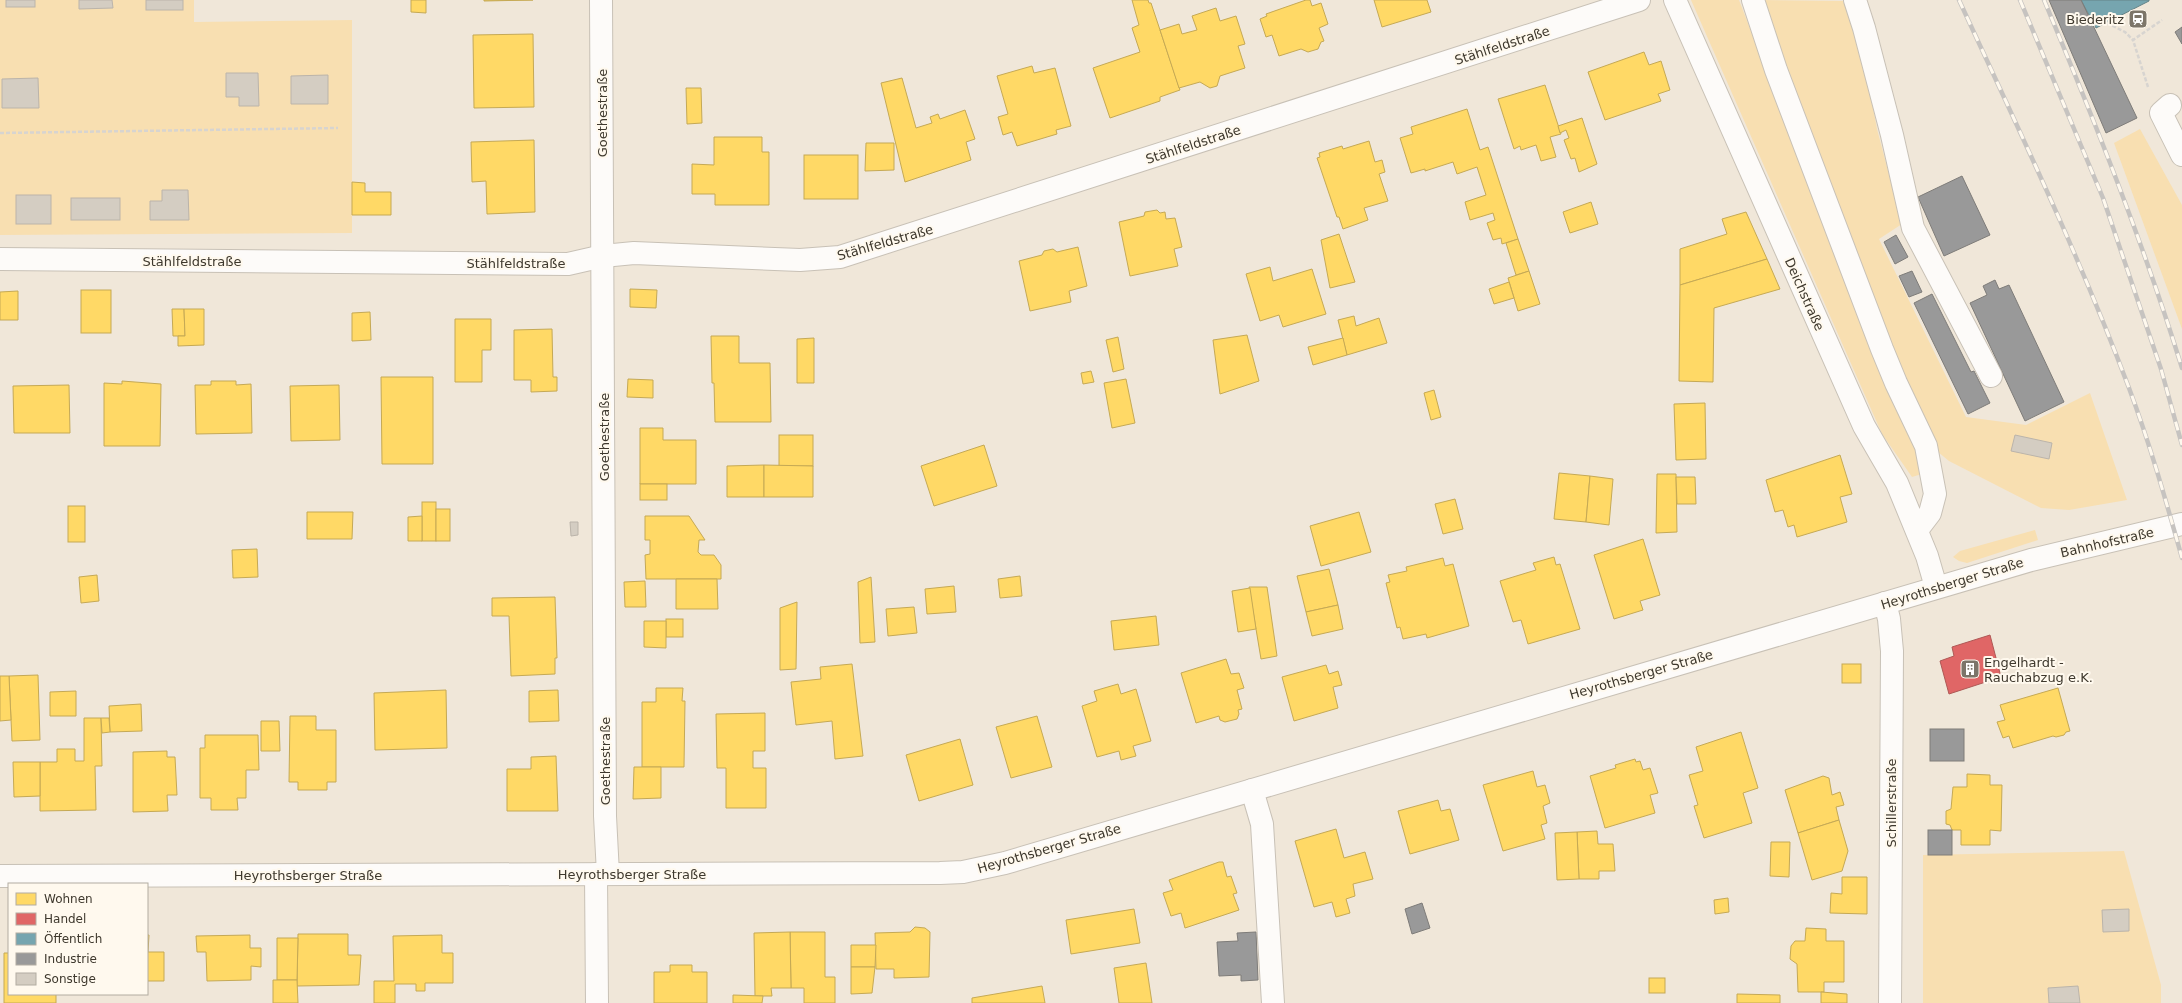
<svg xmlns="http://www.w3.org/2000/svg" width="2182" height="1003" viewBox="0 0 2182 1003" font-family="'DejaVu Sans',sans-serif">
	<rect width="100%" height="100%" fill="#f0e7d9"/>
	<g fill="#f8dfb1">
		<path d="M0,0H194V22L352,20V233L0,235Z"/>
		<path d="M1691,0H1739L1885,378L1917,446L1925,473L1912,477L1882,434Z"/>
		<path d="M1761,0L1843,1L1863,53L1877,129L1902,224L1879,239L1966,417L2026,425L2090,393L2127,500L2069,510L2041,508L1949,461L1938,452L1928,435L1906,391Z"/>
		<path d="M2140,129L2182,205V329L2114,143Z"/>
		<path d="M2035,530L2038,540L1967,563L1959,561L1953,557L1960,551Z"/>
		<path d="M2124,851L2161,985V1003H1923V855Z"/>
	</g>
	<g fill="#ffd966" stroke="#c5a955">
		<path d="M411,0H426V13L411,12Z"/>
		<path d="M484,0H533L484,1Z"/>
		<path d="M1132,0H1148L1149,3H1151L1180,90L1160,97V101L1110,118L1093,68L1140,52L1132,28L1139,25Z"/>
		<path d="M1306,0H1310L1312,6L1321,3L1328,24L1319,28L1324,41L1321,42L1318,49L1308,52L1301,49L1279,56L1272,35L1266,37L1260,19L1267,16L1266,14Z"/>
		<path d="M1374,0H1427L1431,12L1382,27Z"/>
		<path d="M1216,8L1220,21L1236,16L1245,44L1238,46L1245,68L1220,76L1217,86L1210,88L1200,82L1179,88L1160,30L1179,24L1182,34L1197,30L1192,16Z"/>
		<path d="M533,34L534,107L474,108L473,35Z"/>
		<path d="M1644,52L1649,65L1661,61L1670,90L1658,94L1661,101L1605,120L1588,72Z"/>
		<path d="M1032,66L1034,73L1055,68L1071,126L1056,130L1057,134L1017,146L1012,132L1003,135L998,117L1008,114L997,76Z"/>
		<path d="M902,78L916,128L932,123L930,117L938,114L940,119L965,110L975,139L966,142L971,160L905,182L881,83Z"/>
		<path d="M1545,85L1561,134L1550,137L1556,157L1541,161L1536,145L1521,150L1520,146L1514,149L1498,99Z"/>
		<path d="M686,88H701L702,123L687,124Z"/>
		<path d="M1467,109L1480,150L1488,147L1518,239L1502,244L1501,238L1493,240L1487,223L1495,220L1493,213L1470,220L1465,202L1486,195L1477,167L1457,174L1453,162L1425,171V169L1411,173L1400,138L1413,134L1411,127Z"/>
		<path d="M1582,118L1597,164L1579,172L1575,158L1571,159L1564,140L1569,138L1566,130L1560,133L1558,126Z"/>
		<path d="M714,137H762V152H769V205H715V194H692V164L714,165Z"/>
		<path d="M534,140L535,212L487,214L486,181L472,182L471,142Z"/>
		<path d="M1369,141L1375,162L1382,160L1385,172L1379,174L1388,201L1364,208L1368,220L1343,229L1339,217H1337L1317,158L1320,157L1319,153L1342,146L1343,149Z"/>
		<path d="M866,143H894V170L865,171Z"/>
		<rect x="804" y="155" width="54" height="44"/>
		<path d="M352,182L365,183V192H391V215H352Z"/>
		<path d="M1591,202L1598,224L1570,233L1563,212Z"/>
		<path d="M1157,210L1160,213L1165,212L1166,219L1175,218L1182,247L1174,249L1178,266L1130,276L1119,222L1144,216L1145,212Z"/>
		<path d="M1746,212L1767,259L1680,285V249L1727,234L1722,219Z"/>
		<path d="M1339,234L1355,282L1330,288L1321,240Z"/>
		<path d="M1518,239L1529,271L1516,275L1506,243Z"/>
		<path d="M1078,247L1087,286L1069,291L1071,302L1030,311L1019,261L1042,255L1044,251L1053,249L1057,252Z"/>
		<path d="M1767,259L1780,289L1714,308L1713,382L1679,381L1680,285Z"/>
		<path d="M1270,267L1273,281L1312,269L1326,314L1283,327L1279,315L1260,321L1246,274Z"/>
		<path d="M1529,271L1540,304L1518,311L1508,278Z"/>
		<path d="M1509,282L1514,298L1494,304L1489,289Z"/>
		<path d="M630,289L657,290L656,308L630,307Z"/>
		<rect x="81" y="290" width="30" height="43"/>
		<path d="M18,291V320H0V292Z"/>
		<path d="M172,309H184L185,336H173Z"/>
		<path d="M184,309H204V345L178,346V336H185Z"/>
		<path d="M370,312L371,340L352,341V313Z"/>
		<path d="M1354,316L1356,326L1379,318L1387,343L1347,355L1338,320Z"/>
		<path d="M455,319H491V350H482V382H455Z"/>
		<path d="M552,329L553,377H557V391L531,392V380H514V330Z"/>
		<path d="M1247,335L1259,381L1220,394L1213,340Z"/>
		<path d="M711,336H739V363H770L771,422H715L714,383H712Z"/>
		<path d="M1118,337L1124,369L1113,372L1106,340Z"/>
		<path d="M814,338V383H797V339Z"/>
		<path d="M1343,338L1347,355L1313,365L1308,347Z"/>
		<path d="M1091,371L1094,382L1083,384L1081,373Z"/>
		<path d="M381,377H433V464H382Z"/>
		<path d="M628,379L653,380V398L627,397Z"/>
		<path d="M1126,379L1135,423L1112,428L1104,383Z"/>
		<path d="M122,381L161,384L160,446H104V383L122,384Z"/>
		<path d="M211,381H236V385L251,384L252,433L196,434L195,385H211Z"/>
		<path d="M69,385L70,433H14L13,386Z"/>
		<path d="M339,385L340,440L291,441L290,386Z"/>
		<path d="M1434,390L1441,417L1431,420L1424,393Z"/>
		<path d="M1705,403L1706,459L1676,460L1674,404Z"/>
		<path d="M640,428H663V440H696V484H640Z"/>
		<rect x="779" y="435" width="34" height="31"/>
		<path d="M984,445L997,486L934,506L921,466Z"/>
		<path d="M1840,455L1852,494L1840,497L1847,522L1797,537L1794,525L1788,527L1783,510L1775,512L1766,480Z"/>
		<path d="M764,465V497H727V466Z"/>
		<path d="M764,465L813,466V497H764Z"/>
		<path d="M1559,473L1590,476L1586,522L1554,519Z"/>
		<path d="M1657,474H1676L1677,532L1656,533Z"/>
		<path d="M1590,476L1613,479L1609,525L1586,522Z"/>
		<path d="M1676,477H1695L1696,504H1677Z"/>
		<rect x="640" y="484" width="27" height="16"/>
		<path d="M1455,499L1463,529L1443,534L1435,504Z"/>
		<rect x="422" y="502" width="14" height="39"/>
		<rect x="68" y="506" width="17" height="36"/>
		<rect x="436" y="509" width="14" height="32"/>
		<path d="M307,512H353L352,539H307Z"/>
		<path d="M1359,512L1371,552L1321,566L1310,526Z"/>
		<path d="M422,516V541H408V517Z"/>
		<path d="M645,516H689L705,540H699L698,552L701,555H714L721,565V579H646L645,555L650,554V540H645Z"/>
		<path d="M1643,539L1660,595L1640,601L1643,610L1614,619L1594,555Z"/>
		<path d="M257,549L258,577L233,578L232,550Z"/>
		<path d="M1554,557L1556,565L1560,564L1580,629L1528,644L1521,620L1513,622L1500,581L1536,570L1533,563Z"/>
		<path d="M1443,558L1445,566L1453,564L1469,626L1427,638L1426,634L1403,639L1400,627L1397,628L1386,583L1390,582L1388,575L1407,571L1406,567Z"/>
		<path d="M1329,569L1338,605L1306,612L1297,576Z"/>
		<path d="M97,575L99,601L81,603L79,577Z"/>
		<path d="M1020,576L1022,596L1000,598L998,579Z"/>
		<path d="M871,577L875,642L860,643L858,582Z"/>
		<path d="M676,579H717L718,609H676Z"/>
		<path d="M645,581L646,607H625L624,582Z"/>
		<path d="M954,586L956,612L927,614L925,589Z"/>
		<path d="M1249,587H1267L1277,656L1261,659Z"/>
		<path d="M1250,588L1256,629L1238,632L1232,591Z"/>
		<path d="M555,597L557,658H555V674L511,676L509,616H492V598Z"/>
		<path d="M797,602L796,669L780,670V608Z"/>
		<path d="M1338,605L1343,629L1312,636L1306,612Z"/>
		<path d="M914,607L917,633L888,636L886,609Z"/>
		<path d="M1156,616L1159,645L1114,650L1111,621Z"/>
		<rect x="666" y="619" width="17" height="18"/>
		<path d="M644,621H666V648L644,647Z"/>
		<path d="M1226,659L1231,674L1239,673L1244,688L1237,690L1242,709L1238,710L1239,714L1237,719L1225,722L1220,720L1219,716L1196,723L1181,673Z"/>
		<path d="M852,664L863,756L835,759L832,721L796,725L791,682L821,679L820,667Z"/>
		<rect x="1842" y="664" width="19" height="19"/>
		<path d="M1326,665L1329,674L1338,671L1342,685L1333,687L1338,708L1294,721L1282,677Z"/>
		<path d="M38,675L40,740L12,741L9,676Z"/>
		<path d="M0,676H9L11,720L0,721Z"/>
		<path d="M1118,684L1121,694L1136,689L1151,741L1133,746L1136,756L1121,760L1119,751L1097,757L1082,706L1097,701L1094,691Z"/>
		<path d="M656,688H683L682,701H685L684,767H642V702H656Z"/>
		<path d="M2058,688L2070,731L2066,732L2064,735L2056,737L2053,736L2013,748L2009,736L2003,738L1997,722L2005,720L2000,705Z"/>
		<path d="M446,690L447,748L375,750L374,693Z"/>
		<path d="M558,690L559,721L529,722V691Z"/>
		<path d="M76,691V716H50V692Z"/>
		<path d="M141,704L142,731L110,732L109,706Z"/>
		<path d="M765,713V751H753V768H766V808H726V768H717L716,714Z"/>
		<path d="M290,716H316V730H336V782H327V790H298V782H289Z"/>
		<path d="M1037,716L1052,767L1011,778L996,727Z"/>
		<path d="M84,718H101L102,766H95L96,810L40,811V762H57V749H75V761H84Z"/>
		<path d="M101,718H109L110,732L102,733Z"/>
		<path d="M261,721H279L280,751H261Z"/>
		<path d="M1741,732L1758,788L1743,793L1752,823L1704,838L1694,806L1698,805L1689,775L1703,771L1696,747Z"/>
		<path d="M205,735H258L259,770H246V798H237L238,810H211V798H200V748H205Z"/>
		<path d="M960,739L973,785L919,801L906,755Z"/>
		<path d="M167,751V757H175L177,795H167L168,811L133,812V752Z"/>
		<path d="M556,756L558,811H507V769H531V757Z"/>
		<path d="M1635,759L1636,762L1640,761L1643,770L1650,768L1658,793L1650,795L1655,813L1605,828L1590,776L1616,768L1615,765Z"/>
		<path d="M13,762H40V796L14,797Z"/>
		<path d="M634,767H661V798L633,799Z"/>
		<path d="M1533,771L1537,787L1545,785L1550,803L1543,806L1547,823L1541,825L1545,839L1503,851L1483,785Z"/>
		<path d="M1967,774L1990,775V785H2002L2001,831L1990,830V845H1961V830H1952L1950,825L1946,824V811L1951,809L1953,787H1967Z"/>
		<path d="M1823,776L1829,778L1832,795L1840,792L1844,805L1836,807L1839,820L1798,833L1785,790Z"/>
		<path d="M1438,800L1441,811L1450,809L1459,840L1410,854L1398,811Z"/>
		<path d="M1839,820L1848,851L1842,871L1812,880L1798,833Z"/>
		<path d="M1336,829L1344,858L1365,852L1373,879L1353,884L1355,896L1346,899L1350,913L1336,917L1332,902L1314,907L1295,841Z"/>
		<path d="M1597,831L1598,844H1613L1615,871H1599V879H1579L1577,832Z"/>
		<path d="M1577,832L1579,879L1557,880L1555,833Z"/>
		<path d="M1771,842H1790L1789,877L1770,876Z"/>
		<path d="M1219,862H1223L1227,877L1231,876L1237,893L1233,894L1239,910L1185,928L1181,913L1171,916L1163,893L1173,890L1169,880Z"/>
		<path d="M1842,877H1867V914L1830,913L1831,893L1842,894Z"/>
		<path d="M1728,898L1729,912L1715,914L1714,900Z"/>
		<path d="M1134,909L1140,943L1071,954L1066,920Z"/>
		<path d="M915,927L925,928L930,932L929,977L894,978V969H876L875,933L910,932Z"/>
		<path d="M1806,928L1826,929V941H1844V982H1824V992H1798L1797,964L1790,959L1791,946L1795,941H1805Z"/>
		<path d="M790,932H825V977H835V1003H804V988H791Z"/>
		<path d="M790,932L791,988H771L772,996H755L754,933Z"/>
		<path d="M298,934H348V955H361L359,985L297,986Z"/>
		<path d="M147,935H149L148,952H164V981H147Z"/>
		<path d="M250,935V948H261V967L251,966V980L207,981L206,952H197L196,936Z"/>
		<path d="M442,935V953H453V983H425V991H416V984H395V1003H374V981H394L393,936Z"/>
		<path d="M277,938H298L297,980H277Z"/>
		<path d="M851,945H876L875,967H851Z"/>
		<path d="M4,953H9V994H56V1003H4Z"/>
		<path d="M1146,963L1152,1003H1119L1114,968Z"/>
		<path d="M670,965H692V972H707V1003H654V972H670Z"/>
		<path d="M851,967H875L872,993L851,994Z"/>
		<rect x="1649" y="978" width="16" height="15"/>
		<path d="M273,980H297L298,1003H273Z"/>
		<path d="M1042,986L1045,1003H972V998Z"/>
		<path d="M1821,992L1847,994V1003H1821Z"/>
		<path d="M1737,994L1780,995V1003H1737Z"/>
		<path d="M733,995L763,996L762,1003H733Z"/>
	</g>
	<path fill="#e06666" stroke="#af5855" d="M1990,635L2001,677L1949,694L1940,661L1954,656L1952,647Z"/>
	<path fill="#76a5af" stroke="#658488" d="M2081,0H2149V1L2096,28Z"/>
	<g fill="#999" stroke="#7e7c79">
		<path d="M2049,0H2081L2137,118L2106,133Z"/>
		<path d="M2182,27V44L2175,32Z"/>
		<path d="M1962,176L1990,235L1944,256L1918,197Z"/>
		<path d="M1896,235L1908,257L1895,264L1884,242Z"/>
		<path d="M1912,271L1922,292L1909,297L1899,276Z"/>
		<path d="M1995,280L1999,289L2009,285L2064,402L2025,421L1970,303L1987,295L1983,286Z"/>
		<path d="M1932,294L1971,372L1974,371L1990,403L1968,414L1914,303Z"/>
		<rect x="1930" y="729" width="34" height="32"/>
		<rect x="1928" y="830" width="24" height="25"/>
		<path d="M1422,903L1430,928L1412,934L1405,909Z"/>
		<path d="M1256,932L1258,980L1241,981V975L1219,976L1217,942L1238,941L1237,933Z"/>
	</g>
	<g fill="#d4cdc2" stroke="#bbb4aa">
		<rect x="6" y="0" width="29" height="7"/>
		<path d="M79,0H112L113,8L79,9Z"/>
		<rect x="146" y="0" width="37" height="10"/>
		<path d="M226,73H258L259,106H239V97H226Z"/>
		<path d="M328,75V104H291V76Z"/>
		<path d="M38,78L39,108H2V79Z"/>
		<path d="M162,190H188L189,220H150V201H162Z"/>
		<rect x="16" y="195" width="35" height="29"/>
		<rect x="71" y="198" width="49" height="22"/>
		<path d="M2015,435L2052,443L2049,459L2011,451Z"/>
		<path d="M570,522H578V535L571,536Z"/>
		<path d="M2129,909V931L2103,932L2102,910Z"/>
		<path d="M2078,986L2080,1003H2049L2048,988Z"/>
	</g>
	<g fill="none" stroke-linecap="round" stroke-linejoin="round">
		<g stroke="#c8c1b6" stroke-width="24">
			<g id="minor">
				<path d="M601,0L605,816L608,874"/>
				<path d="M1675,0L1864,426L1897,483L1927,556L1936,587"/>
				<path d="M1753,0L1776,70L1882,349L1896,383L1926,446L1935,494L1930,513L1917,530"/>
				<path d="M1855,0L1864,28L1892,135L1913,228L1991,376"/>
				<path d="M2170,105L2161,113L2182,155"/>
				<path d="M0,259L568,264L603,256L634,253L800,260L840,257L1639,0"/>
				<path d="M1885,603L1889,619L1892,651L1890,1003"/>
				<path d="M1252,790L1262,824L1273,1003"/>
				<path d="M596,874L597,1003"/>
				<path d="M0,876L940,873L963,872L1005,863L2031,560L2182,524"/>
			</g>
		</g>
		<g stroke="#d7d4d0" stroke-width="2.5" stroke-dasharray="4 2" stroke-linecap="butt">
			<path d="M2107,23L2125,32L2133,40"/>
			<path d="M2148,87L2133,40L2162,20"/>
			<path d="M0,133L338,128"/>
		</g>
		<use href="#minor" stroke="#fdfbf9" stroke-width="22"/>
		<g stroke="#c6c3c0" stroke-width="4.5">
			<g id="rail">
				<path d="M1959,0C2018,128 2079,255 2129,388C2150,444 2166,501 2182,558"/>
				<path d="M2020,0L2103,198L2161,369L2182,445"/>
				<path d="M2044,0C2095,122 2143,242 2182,368"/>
			</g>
		</g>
		<use href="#rail" stroke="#fff9ee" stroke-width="3" stroke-dasharray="9" stroke-linecap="butt"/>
	</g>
	<defs>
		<g id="station-square" transform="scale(1)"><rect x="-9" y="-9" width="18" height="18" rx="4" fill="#7c7569" stroke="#fff9ee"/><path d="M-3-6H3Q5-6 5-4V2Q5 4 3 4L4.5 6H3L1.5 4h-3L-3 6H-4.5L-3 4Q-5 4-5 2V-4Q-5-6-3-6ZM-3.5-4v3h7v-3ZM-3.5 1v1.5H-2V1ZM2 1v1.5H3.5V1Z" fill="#fff"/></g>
		<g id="building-square" transform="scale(1)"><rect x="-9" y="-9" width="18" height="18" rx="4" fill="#7c7569" stroke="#fff9ee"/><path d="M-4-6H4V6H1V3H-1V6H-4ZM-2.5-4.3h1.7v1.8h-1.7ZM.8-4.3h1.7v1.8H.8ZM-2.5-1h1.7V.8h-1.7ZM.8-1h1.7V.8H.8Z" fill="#fff"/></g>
	</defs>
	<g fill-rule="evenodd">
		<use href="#station-square" x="2138" y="19"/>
		<use href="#building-square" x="1970" y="669"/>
	</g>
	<g text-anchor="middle" stroke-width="4" stroke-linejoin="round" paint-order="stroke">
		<g font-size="13" fill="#3e382d" stroke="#fff9ee" text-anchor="end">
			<text x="2124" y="24">Biederitz</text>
			<text x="1984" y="667" text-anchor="start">Engelhardt -<tspan x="1984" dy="15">Rauchabzug e.K.</tspan></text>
		</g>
		<g font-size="13" fill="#3e382d" stroke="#fff9ee">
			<text transform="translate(1502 45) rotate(-18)" y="5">Stählfeldstraße</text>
			<text transform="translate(602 113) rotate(-90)" y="5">Goethestraße</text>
			<text transform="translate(1193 144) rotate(-18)" y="5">Stählfeldstraße</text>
			<text transform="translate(885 242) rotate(-16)" y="5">Stählfeldstraße</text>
			<text x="192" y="266">Stählfeldstraße</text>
			<text x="516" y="268">Stählfeldstraße</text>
			<text transform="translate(1805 294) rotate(66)" y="5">Deichstraße</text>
			<text transform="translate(604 437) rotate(-90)" y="5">Goethestraße</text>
			<text transform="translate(2107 542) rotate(-13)" y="5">Bahnhofstraße</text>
			<text transform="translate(1952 583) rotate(-17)" y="5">Heyrothsberger Straße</text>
			<text transform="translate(1641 674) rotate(-16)" y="5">Heyrothsberger Straße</text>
			<text transform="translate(605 761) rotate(-90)" y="5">Goethestraße</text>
			<text transform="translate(1891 803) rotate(-90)" y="5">Schillerstraße</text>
			<text transform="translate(1049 848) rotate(-16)" y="5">Heyrothsberger Straße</text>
			<text x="632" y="879">Heyrothsberger Straße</text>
			<text x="308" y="880">Heyrothsberger Straße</text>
		</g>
	</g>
	<rect x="8" y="883" width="140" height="112" fill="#fff9ee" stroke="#b2aca1"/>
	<rect x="16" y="893" width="20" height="12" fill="#ffd966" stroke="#b2aca1"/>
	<text x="44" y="903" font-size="12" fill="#3e382d">Wohnen</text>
	<rect x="16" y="913" width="20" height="12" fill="#e06666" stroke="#b2aca1"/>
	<text x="44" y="923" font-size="12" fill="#3e382d">Handel</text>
	<rect x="16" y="933" width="20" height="12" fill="#76a5af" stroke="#b2aca1"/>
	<text x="44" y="943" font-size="12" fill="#3e382d">Öffentlich</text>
	<rect x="16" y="953" width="20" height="12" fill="#999999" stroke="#b2aca1"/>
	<text x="44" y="963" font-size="12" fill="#3e382d">Industrie</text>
	<rect x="16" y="973" width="20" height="12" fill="#d4cdc2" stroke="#b2aca1"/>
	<text x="44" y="983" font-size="12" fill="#3e382d">Sonstige</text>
</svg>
